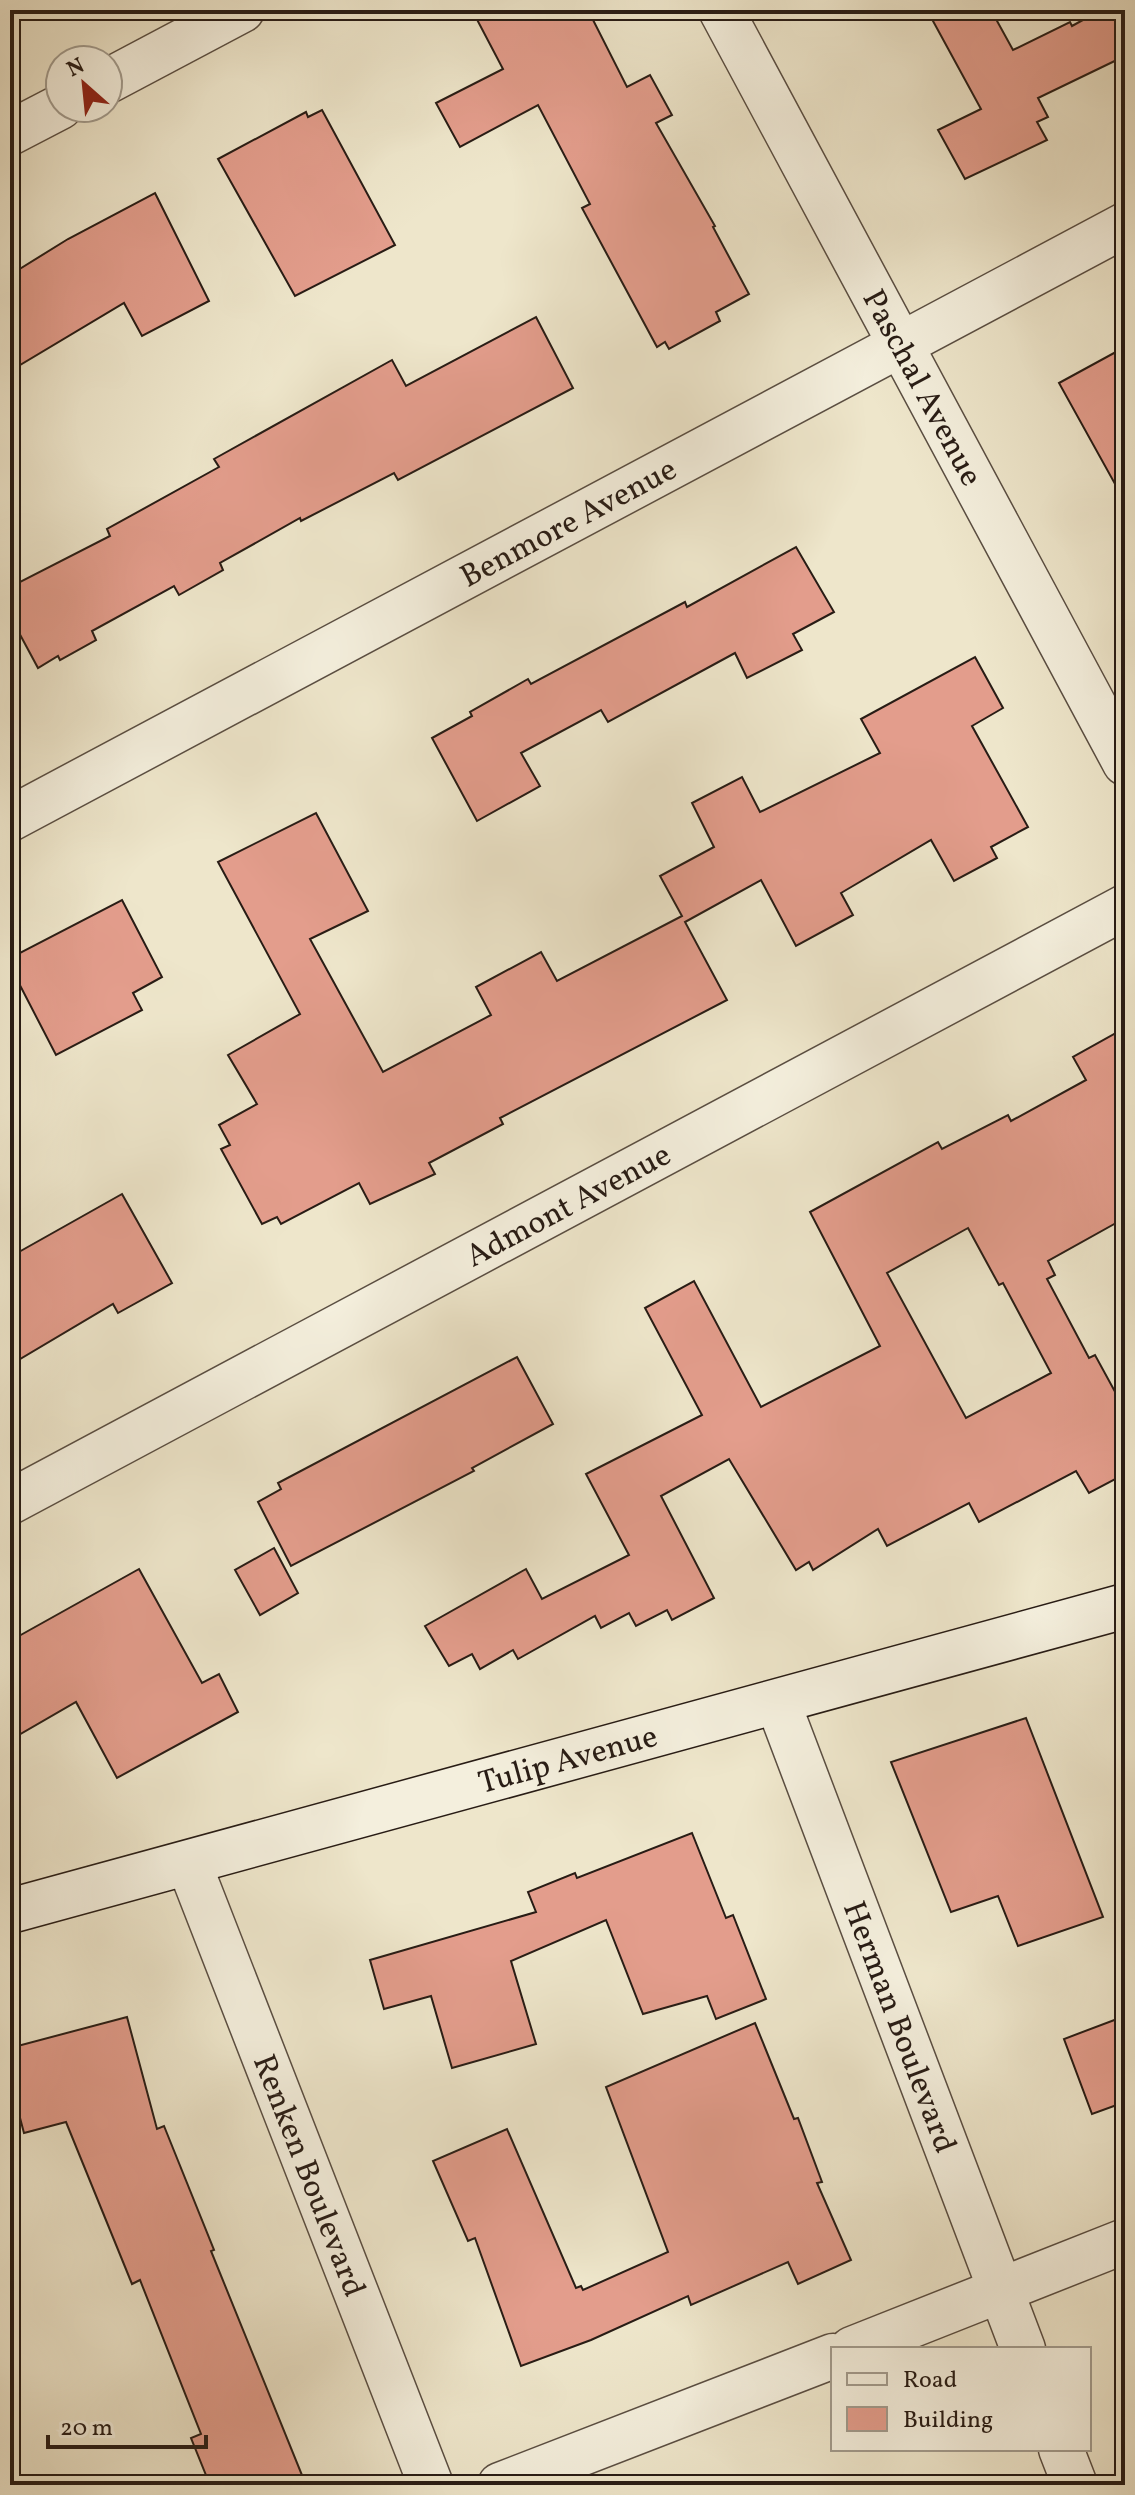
<svg xmlns="http://www.w3.org/2000/svg" width="1135" height="2495" viewBox="0 0 1135 2495" font-family="Vollkorn,serif">
	<rect width="100%" height="100%" fill="#eee6cb"/>
	<filter id="stains"><feTurbulence type="fractalNoise" baseFrequency=".0025" numOctaves="4"/><feColorMatrix values="0 0 0 0 .2 0 0 0 0 .09 0 0 0 0 .02 0 0 0 .5 -.17"/></filter>
	<radialGradient id="worn" r=".72"><stop offset=".6" stop-color="#630" stop-opacity="0"/><stop offset="1" stop-color="#630" stop-opacity=".3"/></radialGradient>
	<g fill="#e39d8c" stroke="#281c15" stroke-width="2" fill-rule="evenodd">
		<path d="M472,10H588L627,87L650,75L672,115L656,123L715,226L713,227L749,294L716,312L720,321L669,349L665,342L657,347L582,208L590,204L538,105L460,147L436,103L503,69Z"/>
		<path d="M927,10H991L1013,50L1070,22L1072,26L1101,10H1125V56L1038,98L1048,117L1037,122L1047,140L965,179L938,130L981,109Z"/>
		<path d="M322,110L395,245L295,296L218,159L306,112L308,117Z"/>
		<path d="M155,193L209,301L142,336L124,303L10,371V275L68,239Z"/>
		<path d="M536,317L573,388L398,480L394,473L301,521L300,518L220,563L223,570L179,595L174,586L92,631L96,640L60,660L58,656L38,668L10,616V587L110,536L107,529L219,467L214,459L392,360L406,386Z"/>
		<path d="M1125,347V502L1059,383Z"/>
		<path d="M796,547L834,612L793,634L802,650L747,678L735,653L608,722L601,710L521,753L540,786L477,821L432,738L472,716L470,712L528,679L531,684L685,602L687,607Z"/>
		<path d="M975,657L1003,708L972,726L1028,827L991,847L997,858L954,881L931,840L841,893L853,915L796,946L761,880L685,922L727,1000L500,1118L503,1124L429,1163L435,1174L370,1204L359,1183L281,1224L277,1217L262,1224L221,1149L230,1145L219,1125L257,1104L228,1055L300,1014L218,862L316,813L368,911L310,939L383,1072L491,1015L476,987L541,952L557,981L682,916L660,876L714,847L692,803L742,777L760,812L880,753L861,719Z"/>
		<path d="M122,900L162,977L133,993L142,1010L56,1055L10,966V958Z"/>
		<path d="M1125,1028V1218L1048,1261L1055,1275L1047,1279L1089,1358L1095,1355L1125,1410V1474L1089,1493L1076,1471L979,1522L969,1503L887,1546L878,1529L813,1570L809,1562L796,1570L729,1459L661,1496L714,1598L672,1620L667,1610L636,1626L629,1613L601,1628L595,1616L518,1659L513,1650L480,1669L472,1654L449,1666L425,1626L526,1569L542,1599L629,1555L586,1474L702,1415L645,1308L694,1281L761,1407L880,1346L810,1212L938,1142L942,1149L1008,1115L1011,1121L1086,1080L1073,1057ZM968,1228L999,1285L1003,1283L1051,1373L966,1418L887,1273Z"/>
		<path d="M122,1194L172,1283L118,1313L113,1304L10,1365V1257Z"/>
		<path d="M517,1357L553,1424L472,1468L474,1471L291,1566L258,1502L281,1489L278,1483Z"/>
		<path d="M274,1548L298,1593L260,1615L235,1570Z"/>
		<path d="M139,1569L202,1683L219,1674L238,1712L117,1778L76,1702L10,1740V1641Z"/>
		<path d="M1026,1718L1103,1917L1018,1946L998,1896L951,1912L891,1762Z"/>
		<path d="M692,1833L726,1918L733,1915L766,1999L716,2019L707,1996L643,2014L606,1920L511,1961L536,2044L452,2068L431,1996L384,2009L370,1960L536,1912L528,1892L575,1873L577,1878Z"/>
		<path d="M1125,2016V2102L1092,2114L1064,2039Z"/>
		<path d="M127,2017L157,2129L164,2126L214,2250L211,2251L306,2485H210L191,2438L201,2434L140,2280L132,2284L66,2122L24,2133L10,2080V2048Z"/>
		<path d="M755,2023L794,2119L798,2118L822,2182L817,2183L851,2260L798,2284L788,2262L691,2305L688,2296L591,2340L521,2366L475,2238L468,2241L433,2161L507,2129L576,2288L581,2286L583,2290L668,2252L606,2087Z"/>
	</g>
	<g fill="none" stroke-linecap="round" stroke-linejoin="round">
		<g stroke="#5a4e42" stroke-width="47">
			<g id="street">
				<path id="s1" d="M721,10L1125,763"/>
				<path d="M108,81L242,10"/>
				<path d="M10,133L60,107"/>
				<path id="s2" d="M10,819L1125,225"/>
				<path id="s3" d="M10,1502L1125,907"/>
				<path id="s4" d="M778,1703L1023,2349"/>
				<path id="s5" d="M189,1864L431,2485"/>
				<path d="M852,2349L1125,2241"/>
				<path d="M1061,2449L1075,2485"/>
				<path d="M500,2485L833,2356"/>
			</g>
		</g>
		<g stroke="#281c15" stroke-width="47">
			<g id="secondary">
				<path id="s6" d="M10,1911L1125,1606"/>
			</g>
		</g>
		<use href="#street" stroke="#f4efdd" stroke-width="44"/>
		<use href="#secondary" stroke="#f4efdd" stroke-width="44"/>
	</g>
	<g text-anchor="middle" stroke-width="6" stroke-linejoin="round" paint-order="stroke">
		<g font-size="32" fill="#281c15" stroke="#f4efdd">
			<text dy="11" stroke="none"><textPath href="#s1" startOffset="428">Paschal Avenue</textPath></text>
			<text dy="11" stroke="none"><textPath href="#s2" startOffset="632">Benmore Avenue</textPath></text>
			<text dy="11" stroke="none"><textPath href="#s3" startOffset="632">Admont Avenue</textPath></text>
			<text dy="11" stroke="none"><textPath href="#s6" startOffset="578">Tulip Avenue</textPath></text>
			<text dy="11" stroke="none"><textPath href="#s4" startOffset="346">Herman Boulevard</textPath></text>
			<text dy="11" stroke="none"><textPath href="#s5" startOffset="334">Renken Boulevard</textPath></text>
		</g>
	</g>
	<rect width="1135" height="2495" fill="none" stroke="#eee6cb" stroke-width="40"/>
	<rect x="12" y="12" width="1111" height="2471" fill="none" stroke="#281c15" stroke-width="4"/>
	<rect x="20" y="20" width="1095" height="2455" fill="none" stroke="#281c15" stroke-width="2"/>
	<rect x="831" y="2347" width="260" height="104" fill="#f4efdd" stroke="#a29b8d" stroke-width="2"/>
	<rect x="847" y="2373" width="40" height="12" fill="#f4efdd" stroke="#a29b8d" stroke-width="2"/>
	<text x="903" y="2387" font-size="24" fill="#281c15">Road</text>
	<rect x="847" y="2407" width="40" height="24" fill="#e39d8c" stroke="#a29b8d" stroke-width="2"/>
	<text x="903" y="2427" font-size="24" fill="#281c15">Building</text>
	<g transform="translate(84 84) rotate(333)"><circle r="38" fill="#f4efdd" stroke="#a29b8d" stroke-width="2"/>
	<path d="M0-6L14 30L0 20L-14 30Z" fill="#8f2418"/>
	<text y="-12" font-size="22" font-weight="bold" text-anchor="middle" fill="#281c15">N</text>
	</g>
	<path d="M48 2435v12h158v-12" fill="none" stroke="#281c15" stroke-width="4"/>
	<text x="60" y="2435" font-size="24" fill="#281c15" stroke="#f4efdd" stroke-width="6" paint-order="stroke">20 m</text>
	<rect width="100%" height="100%" filter="url(#stains)"/>
	<rect width="100%" height="100%" fill="url(#worn)"/>
</svg>
